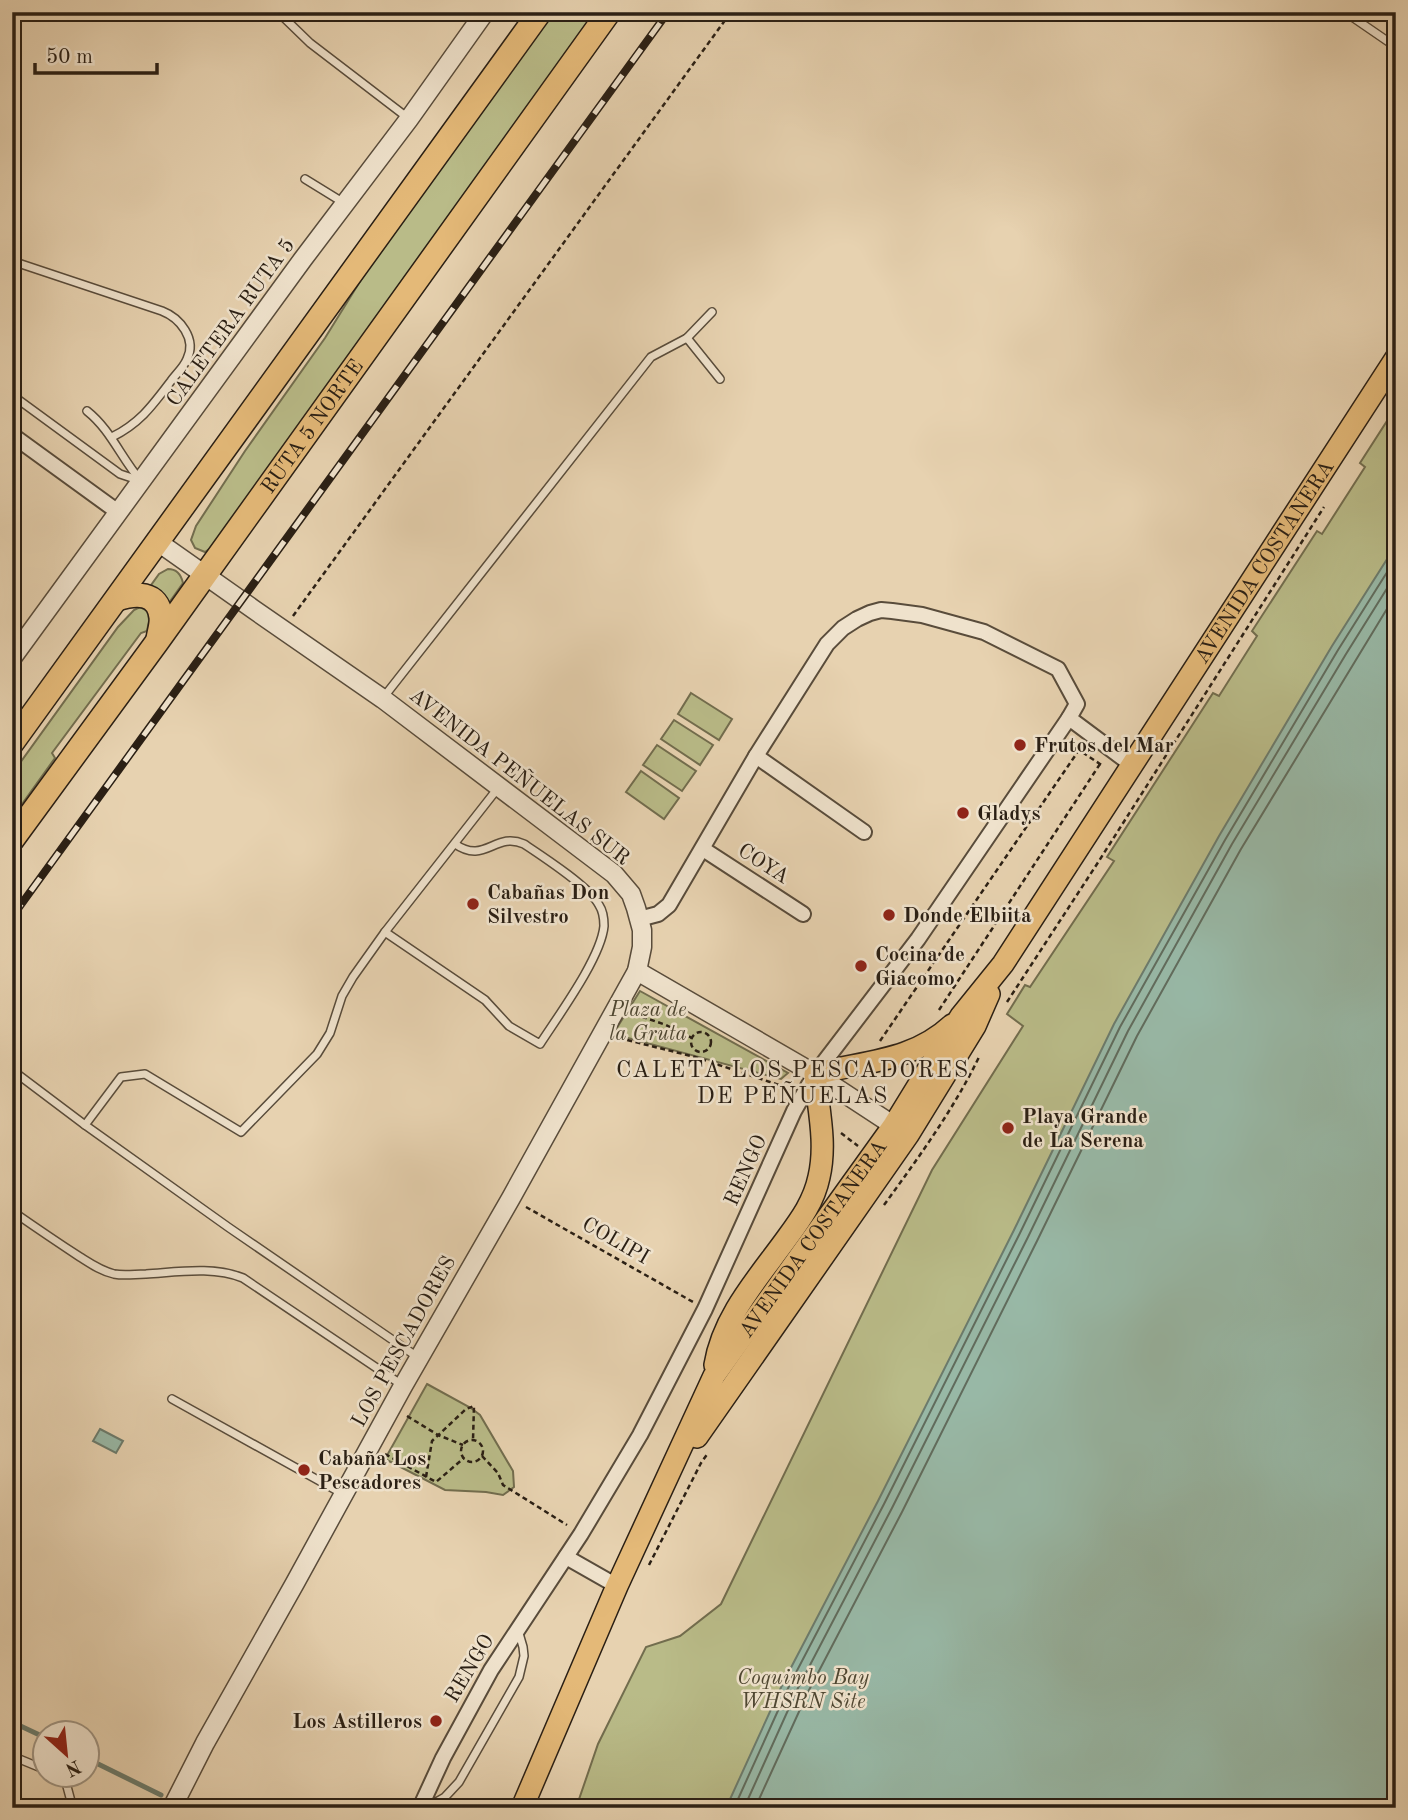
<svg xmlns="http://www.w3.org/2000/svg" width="1408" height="1820" viewBox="0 0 1408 1820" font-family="'Old Standard TT',serif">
	<rect width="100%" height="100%" fill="#e7d2b0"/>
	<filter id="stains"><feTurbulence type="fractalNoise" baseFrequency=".00286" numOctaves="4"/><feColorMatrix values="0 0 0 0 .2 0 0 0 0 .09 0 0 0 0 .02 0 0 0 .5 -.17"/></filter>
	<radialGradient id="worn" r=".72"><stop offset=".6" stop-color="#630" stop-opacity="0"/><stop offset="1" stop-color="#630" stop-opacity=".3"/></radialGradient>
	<g fill="#b9bb88" stroke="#726d4e" stroke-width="2">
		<path d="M553,12H598L212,547L205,552L195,548L191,540L196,526L245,451L325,338L364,275Z"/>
		<path d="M1396,407V813L876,1808H576L598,1744L646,1647L680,1636L721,1604L932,1170L1023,1026L1007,1014L1025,985L1030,987L1114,861L1107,857L1213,693L1219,696L1257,636L1252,631L1317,531L1322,534L1365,467L1360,463Z"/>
		<path d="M168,569C177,569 181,574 183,583L166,607L149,588L159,574Z"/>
		<path d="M140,607L148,611L149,621L147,631L141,633L52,753L55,758L12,818V774L118,627L134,610Z"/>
		<path d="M691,693L732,719L719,740L678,714Z"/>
		<path d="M674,720L713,745L700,765L661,739Z"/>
		<path d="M657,745L696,771L682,791L643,765Z"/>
		<path d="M641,771L679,798L664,819L626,792Z"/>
		<path d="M640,991L788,1073L781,1079L613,1034Z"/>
		<path d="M427,1384L471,1408L480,1415L513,1471L514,1487L503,1495L486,1492L445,1490L385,1459Z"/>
	</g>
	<g fill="#98b8a6" stroke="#6c7b6c" stroke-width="2">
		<path d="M1396,545V1808H726L784,1681L878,1501L1014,1230L1114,1024L1219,836L1332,646Z"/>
		<path d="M100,1429L123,1441L116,1453L93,1441Z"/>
	</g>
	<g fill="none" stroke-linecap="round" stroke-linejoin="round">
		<g stroke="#616c5d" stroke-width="2">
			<path d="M734,1808L790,1684L884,1504L1020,1233L1120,1027L1225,840L1338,650L1396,558"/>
			<path d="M744,1808L798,1688L892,1508L1028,1237L1128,1031L1232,844L1346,654L1396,574"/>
			<path d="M755,1808L808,1692L902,1512L1037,1241L1137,1036L1241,849L1396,594"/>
		</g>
		<g stroke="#6c7b6c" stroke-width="5">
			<path d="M12,1722L46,1738"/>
			<path d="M88,1759L161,1795"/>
		</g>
		<g stroke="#594c3b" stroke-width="10">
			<g id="service">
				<path d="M278,12L310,43L408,118"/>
				<path d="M1345,12L1396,47"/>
				<path d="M305,179L344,203"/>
				<path d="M12,261L162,311C180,318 197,339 187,359C184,367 176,374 171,381C152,406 140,423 112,437"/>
				<path d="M687,338L720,379"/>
				<path d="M12,395L120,474L141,481"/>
				<path d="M87,411C111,430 121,458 141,481"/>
				<path d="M383,698L651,357L687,338L712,312"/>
				<path d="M385,932L485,1000L509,1026L540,1044C558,1016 601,958 604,926C604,919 603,911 599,905C590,887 542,856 524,844C495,831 485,865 455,844"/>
				<path d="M12,1070L85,1125"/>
				<path d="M12,1211C35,1227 57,1242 80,1257C91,1264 101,1271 114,1274C125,1276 135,1274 146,1274C178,1272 213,1266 243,1278L402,1385"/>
				<path d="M419,1358L228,1227L85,1125L121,1077L145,1074L241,1132L317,1054L330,1033L342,996L353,977L385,932L498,788"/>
				<path d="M172,1399L343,1494"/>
				<path d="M12,1756L46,1770"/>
				<path d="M55,1774L65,1779L72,1805L81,1808"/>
				<path d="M422,1806L438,1801L445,1797L459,1782L519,1677L524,1656L523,1647L518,1630"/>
			</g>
		</g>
		<g stroke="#594c3b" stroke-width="18">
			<g id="minor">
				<path d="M12,435L118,512"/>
				<path d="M1069,718L1132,765"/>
				<path d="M756,756L864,832"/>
				<path d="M703,849L803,914"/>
				<path d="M566,1557L617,1586"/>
				<path d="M420,1808L443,1758L491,1670L581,1534L640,1435L705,1309L794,1111L815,1074L918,939L1069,718L1077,704L1058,669L984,632L922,615L892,611L881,610L870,613L857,619L843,628L827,644L756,756L669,905L658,914L639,919"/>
			</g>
		</g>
		<g stroke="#594c3b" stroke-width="21">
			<g id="tertiary">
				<path d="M158,542L253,609L383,699L614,874L631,894L636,908L642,930V947L637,971L511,1198L403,1386L295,1583L205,1743L172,1808"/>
				<path d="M12,658L303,259L409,119L485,12"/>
				<path d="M637,971L815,1074L905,1133"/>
			</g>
		</g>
		<g stroke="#2a1f14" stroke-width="24">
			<g id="primary">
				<path d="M715,1365C723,1316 759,1277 787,1238C801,1219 814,1201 819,1177C827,1143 818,1108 815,1074C864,1061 912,1062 952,1025"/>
				<path d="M697,1437L908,1135L975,1026L989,994"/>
				<path id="s1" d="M522,1808L617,1586L714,1376L894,1125L961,1016L1003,964L1396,358"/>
			</g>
		</g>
		<g stroke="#2a1f14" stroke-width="26">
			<g id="trunk">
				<path d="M117,599C135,593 158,591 161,617C162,624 159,632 158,639"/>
				<path d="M12,743L540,12"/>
				<path id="s2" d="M12,840L157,642L609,12"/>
			</g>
		</g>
		<g stroke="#2a1f14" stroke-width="2.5" stroke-dasharray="5 3.5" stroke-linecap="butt">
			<path d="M293,616L731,12"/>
			<path d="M1007,1002L1097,864L1324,507"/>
			<path d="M939,1010L1100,764"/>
			<path d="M634,1014L666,1025L692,1038"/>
			<circle cx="701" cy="1042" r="10"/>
			<path d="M619,1038L695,1057L779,1085L790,1091"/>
			<path d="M880,1041L1079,750L1100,764L1102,760"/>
			<path d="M841,1133L858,1146"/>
			<path d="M884,1205C919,1157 954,1109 980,1055"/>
			<path d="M526,1207L693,1302"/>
			<path d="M407,1416L438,1435L463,1445"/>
			<circle cx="472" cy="1451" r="11"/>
			<path d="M385,1454L436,1482L464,1458"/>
			<path d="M482,1456L498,1473L503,1485L567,1525"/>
			<path d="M426,1477L432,1441L466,1409L474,1406L473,1440"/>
			<path d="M649,1565L701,1463L708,1453"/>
		</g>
		<use href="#service" stroke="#efe2cc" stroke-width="7"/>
		<use href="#minor" stroke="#efe2cc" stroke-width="14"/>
		<use href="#tertiary" stroke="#efe2cc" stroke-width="18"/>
		<use href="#primary" stroke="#e4b978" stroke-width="21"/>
		<use href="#trunk" stroke="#e4b978" stroke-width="23"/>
		<g stroke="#2a1f14" stroke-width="8">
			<path id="rail" d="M12,917L668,12"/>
		</g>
		<use href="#rail" stroke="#efe2cc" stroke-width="5" stroke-dasharray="16" stroke-linecap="butt"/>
	</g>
	<g fill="#8f2418" stroke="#efe2cc" stroke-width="2.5">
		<circle cx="1020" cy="745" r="7"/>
		<circle cx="963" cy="813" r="7"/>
		<circle cx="473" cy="904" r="7"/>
		<circle cx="889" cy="915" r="7"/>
		<circle cx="861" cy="966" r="7"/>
		<circle cx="1008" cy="1128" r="7"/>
		<circle cx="304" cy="1470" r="7"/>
		<circle cx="436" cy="1721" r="7"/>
	</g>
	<g text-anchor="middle" stroke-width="5" stroke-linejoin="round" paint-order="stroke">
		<g font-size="21" fill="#2a1f14" stroke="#efe2cc">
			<text transform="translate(230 322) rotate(-54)" y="7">CALETERA RUTA 5</text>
			<text dy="7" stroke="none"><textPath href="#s2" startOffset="511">RUTA 5 NORTE</textPath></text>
			<text dy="7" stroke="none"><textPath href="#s1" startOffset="1456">AVENIDA COSTANERA</textPath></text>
			<text transform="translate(520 776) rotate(38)" y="7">AVENIDA PEÑUELAS SUR</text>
			<text transform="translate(764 863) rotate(33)" y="7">COYA</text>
			<text transform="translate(745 1170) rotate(-66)" y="7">RENGO</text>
			<text dy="7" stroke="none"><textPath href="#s1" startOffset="642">AVENIDA COSTANERA</textPath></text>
			<text transform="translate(616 1240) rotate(30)" y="7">COLIPI</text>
			<text transform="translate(403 1341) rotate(-61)" y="7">LOS PESCADORES</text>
			<text transform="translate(469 1668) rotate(-59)" y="7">RENGO</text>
		</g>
		<g font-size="21" font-weight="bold" fill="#2a1f14" stroke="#efe2cc" text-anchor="start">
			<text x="1034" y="752">Frutos del Mar</text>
			<text x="977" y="820">Gladys</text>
			<text x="487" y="899">Cabañas Don<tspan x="487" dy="24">Silvestro</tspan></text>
			<text x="903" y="922">Donde Elbiita</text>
			<text x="875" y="961">Cocina de<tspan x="875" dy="24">Giacomo</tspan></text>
			<text x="1022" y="1123">Playa Grande<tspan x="1022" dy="24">de La Serena</tspan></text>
			<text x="318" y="1465">Cabaña Los<tspan x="318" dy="24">Pescadores</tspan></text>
			<text x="422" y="1728" text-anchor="end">Los Astilleros</text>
		</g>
		<g font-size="21" font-style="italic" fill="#4e4631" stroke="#efe2cc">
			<text x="648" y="1016">Plaza de<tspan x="648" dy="24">la Gruta</tspan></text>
			<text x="803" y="1684">Coquimbo Bay<tspan x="803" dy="24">WHSRN Site</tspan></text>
		</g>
		<g font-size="23" letter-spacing="2" fill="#2a1f14" stroke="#efe2cc">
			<text x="793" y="1077">CALETA LOS PESCADORES<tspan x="793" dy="26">DE PEÑUELAS</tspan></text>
		</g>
	</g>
	<rect width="1408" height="1820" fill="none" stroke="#e7d2b0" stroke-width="42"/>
	<rect x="14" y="14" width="1380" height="1792" fill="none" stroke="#2a1f14" stroke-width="3.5"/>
	<rect x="21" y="21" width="1366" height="1778" fill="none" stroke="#2a1f14" stroke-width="2"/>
	<g transform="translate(66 1754) rotate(153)"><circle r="33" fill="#efe2cc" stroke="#a09482" stroke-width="2"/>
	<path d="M0-5L12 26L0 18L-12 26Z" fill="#8f2418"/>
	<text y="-10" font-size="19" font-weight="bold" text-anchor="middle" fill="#2a1f14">N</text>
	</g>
	<path d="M35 63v10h122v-10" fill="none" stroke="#2a1f14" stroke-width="3.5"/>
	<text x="46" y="63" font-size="21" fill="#2a1f14" stroke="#efe2cc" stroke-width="5" paint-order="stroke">50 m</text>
	<rect width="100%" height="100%" filter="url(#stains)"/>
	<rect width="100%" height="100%" fill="url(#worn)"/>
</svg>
